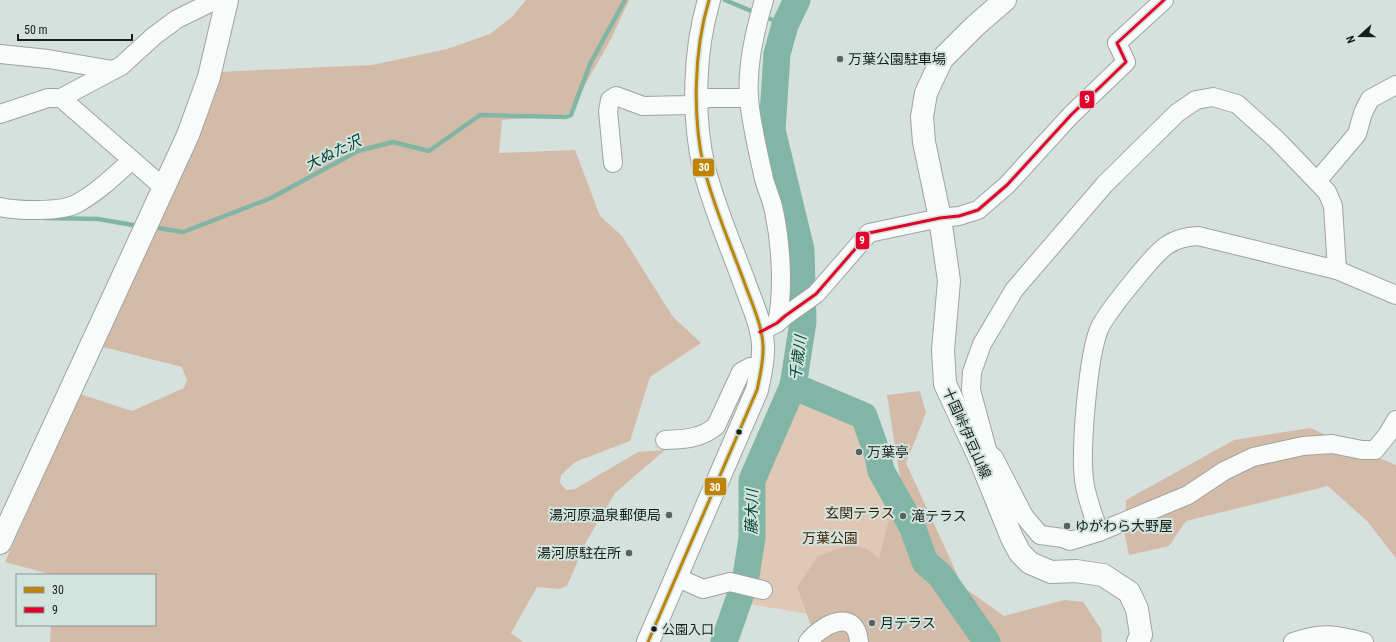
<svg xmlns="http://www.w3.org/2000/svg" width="1396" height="642" viewBox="0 0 1396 642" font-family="'Roboto Condensed','Noto Sans JP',sans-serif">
	<rect width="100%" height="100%" fill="#d6e0dd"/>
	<path fill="#e1c8b5" d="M793,386L864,416L878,456L881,471L912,526L840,619L743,603L757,483Z"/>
	<g fill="#d4bba8">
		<path d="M526,0H629L611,39L569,113L558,116L502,120L499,153L575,150L600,216L622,236L673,317L701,343L650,377L630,441L575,462L561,475L560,483L566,490L575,489L638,452L665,450L615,493L586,542L567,586L559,589L537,587L511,633L523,642H50L51,625H155V575H53L5,562L80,394L132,411L184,388L187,380L182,367L103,347L172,193L218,72L372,65L447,49L490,34L513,16Z"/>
		<path d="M920,391L926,413L906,463L963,587L1004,616L1064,600L1083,602L1101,629L1102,642H817L797,587L818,556L851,544L867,549L879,558L900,477L887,395Z"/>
		<path d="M1310,428L1396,465V558L1367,521L1328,486L1186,521L1169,546L1129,555L1125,535L1126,500L1234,440Z"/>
	</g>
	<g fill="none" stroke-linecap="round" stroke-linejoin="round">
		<g stroke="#81b6a7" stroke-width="4.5">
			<path d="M725,0L756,13"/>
			<path d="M763,16L785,25"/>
			<path d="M45,218L98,219L139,226"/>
			<path d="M152,227L183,232L271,198L358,151L393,142L429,151L480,115L566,117L571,115L590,64L625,0"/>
		</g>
		<g stroke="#81b6a7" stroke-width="27">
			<path d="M797,0L785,25L777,54L772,130L801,250L803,322L793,386L864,416L878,456L881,471L912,526L925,562L940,575L987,642"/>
			<path d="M724,642L745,582L752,538V480L793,386"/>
		</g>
		<g stroke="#9da5a2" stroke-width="20">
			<g id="street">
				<path d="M764,0C754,34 745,72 750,108C753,131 759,156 764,179C767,190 772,200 774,211C781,244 784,290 777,323"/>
				<path d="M0,54L48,59L113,70"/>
				<path d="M61,98L163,187"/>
				<path d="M0,114L48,98H61L121,66L154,36L177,19L216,0"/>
				<path d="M613,163L608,111L610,100L616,96L643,106L689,105L708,98H749"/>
				<path d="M1318,180L1357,134L1363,113L1370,99L1396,85"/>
				<path d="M0,207C17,211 61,212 76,204C97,193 115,175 132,160"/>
				<path d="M760,332L777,323L785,316L816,294L869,233L940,218L959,216L978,210L1007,185L1071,115L1126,62L1117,43L1164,0"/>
				<path d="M665,440C684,439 701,439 716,426L741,372L750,367H762"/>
				<path d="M988,453L994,458L1024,516L1040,535L1063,538L1070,541L1099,532L1188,495L1224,471L1253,457L1303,446L1332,444L1362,450H1375L1388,434L1396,420"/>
				<path d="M980,459L988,453L971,390L972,372L982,344L1014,290L1105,184L1177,113L1196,100L1213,97L1237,104L1276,139L1327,192L1333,206L1337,270"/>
				<path d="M1099,532C1094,517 1088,502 1085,486C1079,457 1088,353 1100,327C1109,310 1127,289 1140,273C1158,252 1168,237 1198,236L1337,270L1396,295"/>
				<path d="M676,577L703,589L730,582L763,590"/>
				<path d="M808,642C821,625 856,606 859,642"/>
				<path d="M1293,642C1322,632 1334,634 1364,642"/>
			</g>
		</g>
		<g stroke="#9da5a2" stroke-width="24">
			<g id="secondary">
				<path d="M1005,0L975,26L942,59L926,93L922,117L924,142L940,218L949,281L943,350L945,384L980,459L1012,538L1020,553L1030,563L1051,572L1076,571L1103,575L1129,592L1137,609L1141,635L1138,642"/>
				<path d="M0,543L188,135L209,77L227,0"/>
			</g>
		</g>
		<g stroke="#9da5a2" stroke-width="24">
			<path id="primary" d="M648,642L757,390C760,376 764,360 763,345C762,326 753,306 746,287C732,248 714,208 704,168C692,116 694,50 709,0"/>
		</g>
		<use href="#street" stroke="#f9fafa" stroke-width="18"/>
		<use href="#secondary" stroke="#f9fafa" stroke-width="22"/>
		<use href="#primary" stroke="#f9fafa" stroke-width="22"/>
		<g stroke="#d2e4de" stroke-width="6">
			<path id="bus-1" d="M648,642L757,390C760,376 764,360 763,345C762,326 753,306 746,287C732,248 714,208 704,168C692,116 694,50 709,0"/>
		</g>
		<g stroke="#d2e4de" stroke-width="6">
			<path id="bus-2" d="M760,332L777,323L785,316L816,294L869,233L940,218L959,216L978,210L1007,185L1071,115L1126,62L1117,43L1164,0"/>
		</g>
		<use href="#bus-1" stroke="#bf8407" stroke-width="3"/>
		<use href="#bus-2" stroke="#e4002b" stroke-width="3"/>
	</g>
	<g fill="#5a6260" stroke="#d2e4de" stroke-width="1.5">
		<circle cx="840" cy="59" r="4"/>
		<circle cx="859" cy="452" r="4"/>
		<circle cx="669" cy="515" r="4"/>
		<circle cx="903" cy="516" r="4"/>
		<circle cx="1067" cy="526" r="4"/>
		<circle cx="629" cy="553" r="4"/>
		<circle cx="872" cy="623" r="4"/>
	</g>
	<g fill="#181e1c" stroke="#d2e4de" stroke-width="1.5">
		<circle cx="739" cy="432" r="3.5"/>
		<circle cx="654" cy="629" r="3.5"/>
	</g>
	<g text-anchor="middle" stroke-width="4" stroke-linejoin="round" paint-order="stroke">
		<g font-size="13" fill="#181e1c" stroke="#d2e4de" text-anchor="start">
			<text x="662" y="634">公園入口</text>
		</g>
		<g font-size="14" fill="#181e1c" stroke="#d2e4de" text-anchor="start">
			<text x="848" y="64">万葉公園駐車場</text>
			<text x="867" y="457">万葉亭</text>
			<text x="661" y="520" text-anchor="end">湯河原温泉郵便局</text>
			<text x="911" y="521">滝テラス</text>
			<text x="1075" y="531">ゆがわら大野屋</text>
			<text x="621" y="558" text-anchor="end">湯河原駐在所</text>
			<text x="880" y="628">月テラス</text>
		</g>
		<g font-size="14" fill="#181e1c" stroke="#d2e4de">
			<text transform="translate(967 433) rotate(66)" y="5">十国峠伊豆山線</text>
		</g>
		<g font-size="14" fill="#411e05" stroke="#d2e4de">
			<text x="860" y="518">玄関テラス</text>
			<text x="830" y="543">万葉公園</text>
		</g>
		<g font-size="15" font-style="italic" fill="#004234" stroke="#d2e4de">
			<text transform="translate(333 153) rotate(-26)" y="5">大ぬた沢</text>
			<text transform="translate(798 358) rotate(-83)" y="5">千歳川</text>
			<text transform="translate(752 512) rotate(-89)" y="5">藤木川</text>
		</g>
	</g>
	<g stroke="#d2e4de" stroke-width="1.5">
		<rect x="1079" y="90" width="16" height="19" rx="4" fill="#e4002b"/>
		<rect x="692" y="158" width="23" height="19" rx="4" fill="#bf8407"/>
		<rect x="855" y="231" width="15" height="19" rx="4" fill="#e4002b"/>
		<rect x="704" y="477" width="23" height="19" rx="4" fill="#bf8407"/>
	</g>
	<g font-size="11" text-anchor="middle" font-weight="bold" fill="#fff">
		<text x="1087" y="103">9</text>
		<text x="704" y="171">30</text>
		<text x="862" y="244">9</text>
		<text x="715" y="491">30</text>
	</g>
	<rect x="16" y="574" width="140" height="52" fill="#d2e4de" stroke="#889590"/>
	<rect x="24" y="587" width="20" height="6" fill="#bf8407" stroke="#889590"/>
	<text x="52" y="594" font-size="12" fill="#181e1c">30</text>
	<rect x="24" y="607" width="20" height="6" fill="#e4002b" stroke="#889590"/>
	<text x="52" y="614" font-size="12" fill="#181e1c">9</text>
	<g transform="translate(1360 36) rotate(249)" stroke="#d2e4de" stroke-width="3" paint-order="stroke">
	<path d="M0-3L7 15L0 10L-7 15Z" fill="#181e1c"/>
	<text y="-6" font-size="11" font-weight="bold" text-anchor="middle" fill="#181e1c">N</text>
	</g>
	<path d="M18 34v6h114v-6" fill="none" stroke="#181e1c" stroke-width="2"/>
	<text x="24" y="34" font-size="12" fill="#181e1c" stroke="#d2e4de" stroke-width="3" paint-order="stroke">50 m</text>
</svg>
